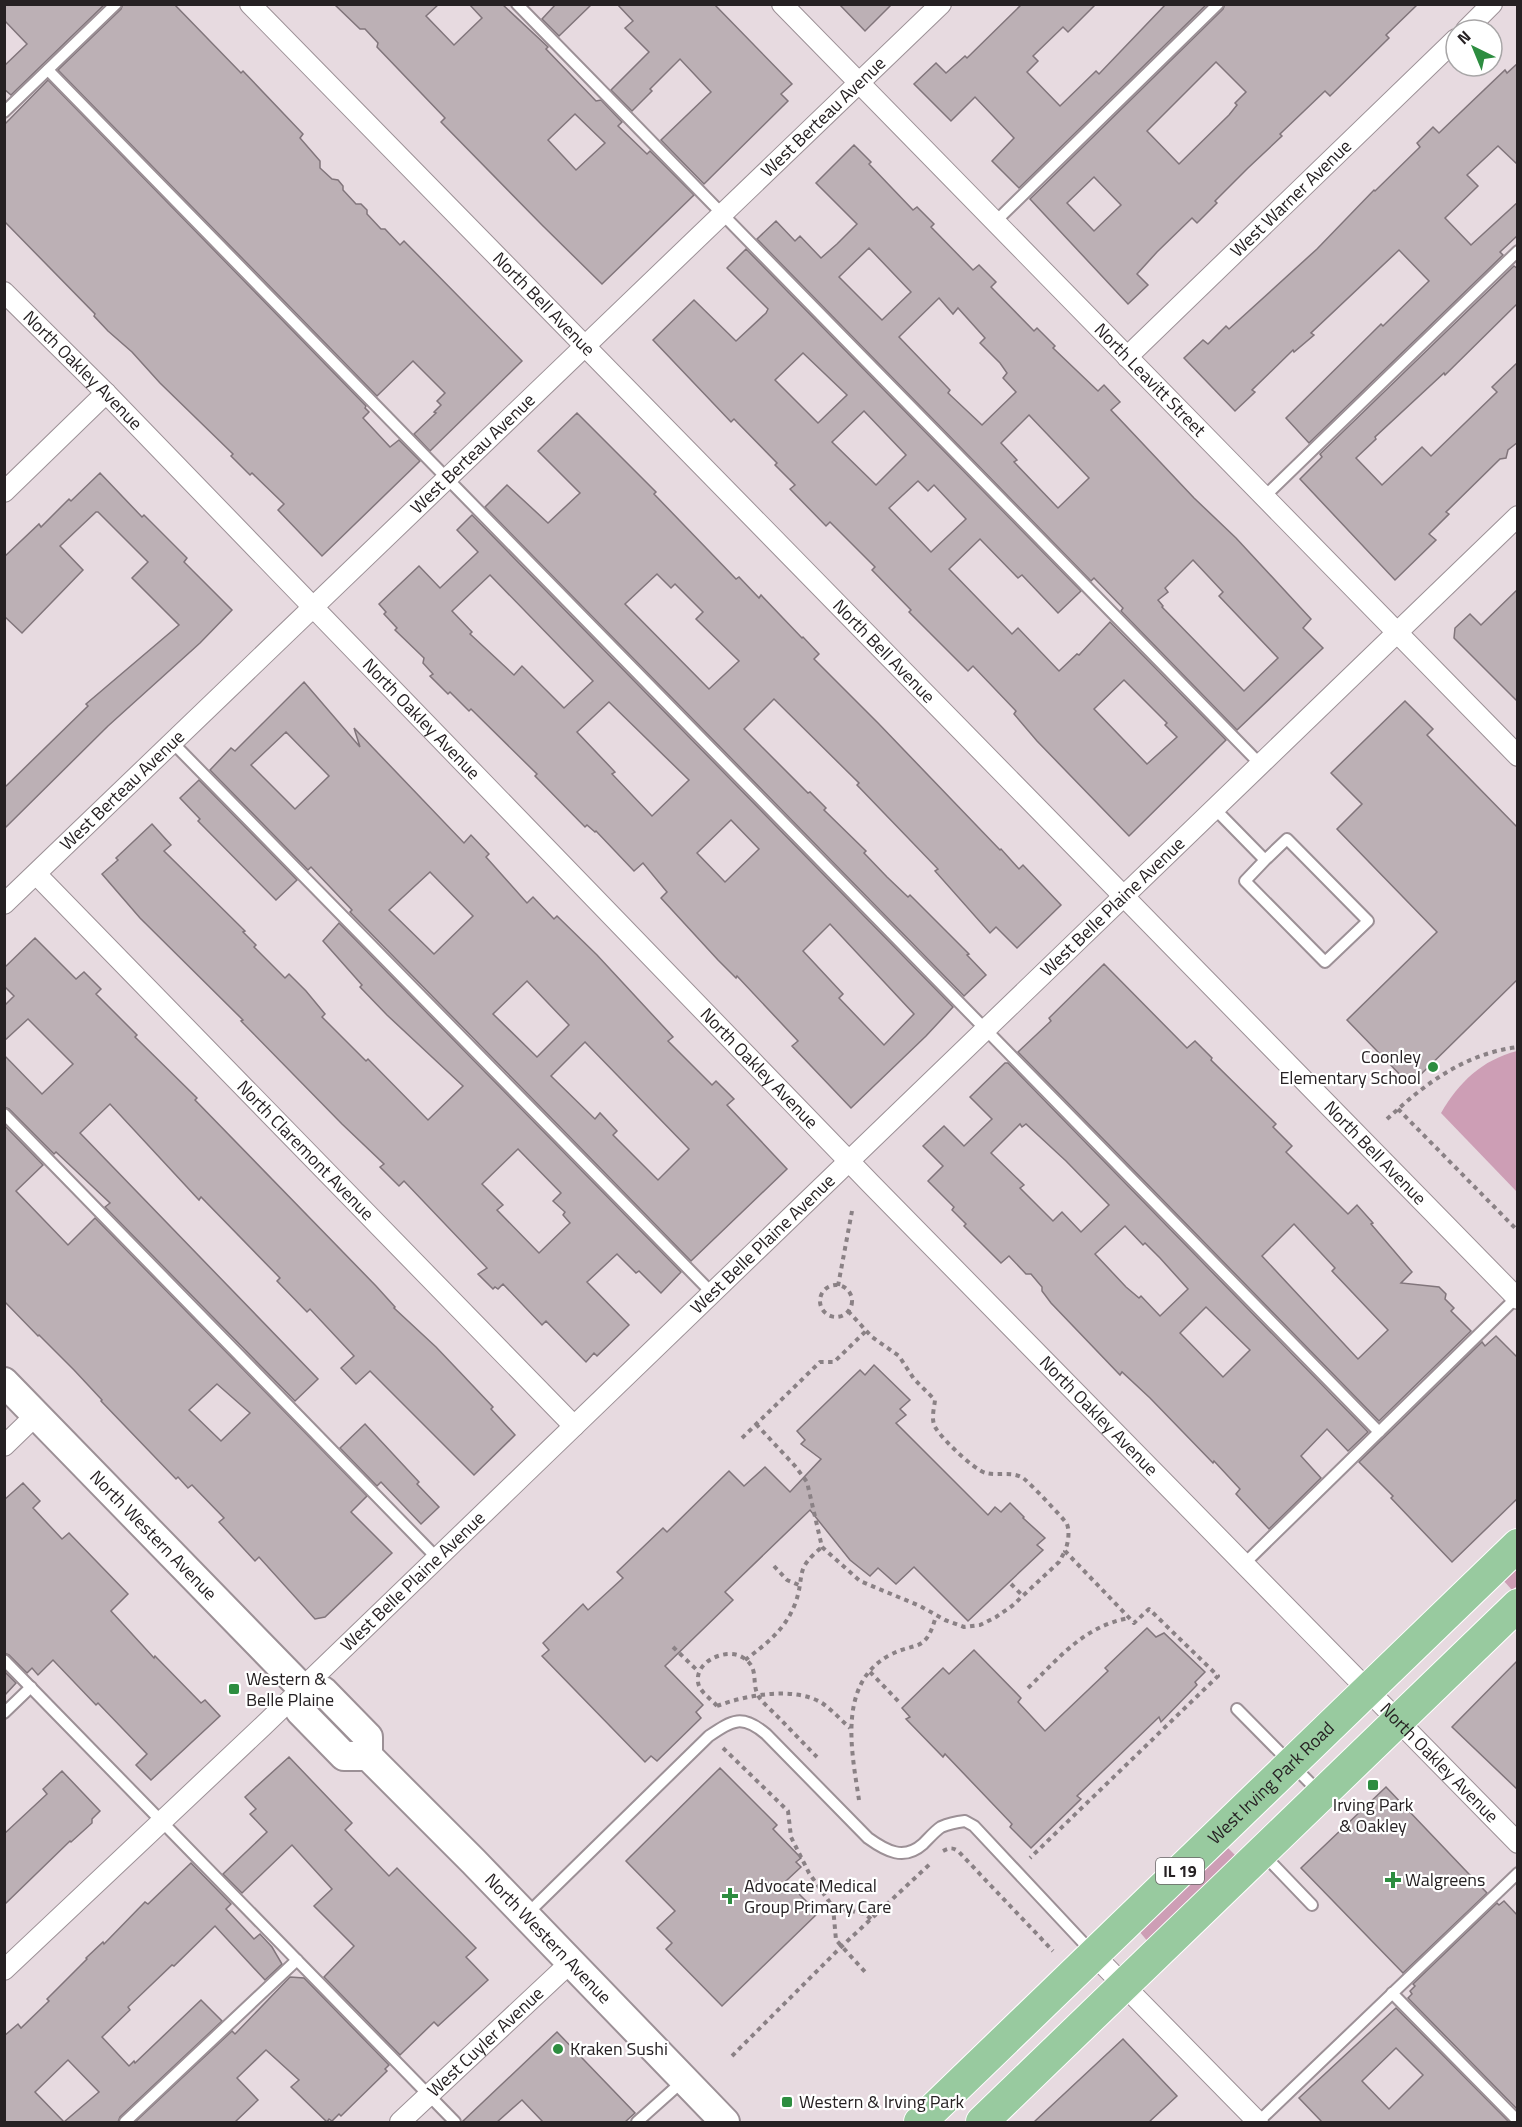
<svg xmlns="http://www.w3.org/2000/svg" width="1522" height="2127" viewBox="0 0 1522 2127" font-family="'Titillium Web',sans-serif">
	<rect width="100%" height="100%" fill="#e7dae0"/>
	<g fill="#cd9eb5">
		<path d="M1517,1051H1518L1517,1192L1441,1113C1459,1082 1482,1060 1517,1051Z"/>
		<path d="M1517,1566V1586L1512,1590L1503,1580Z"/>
		<path d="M1227,1847L1235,1855L1213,1880L1149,1943L1139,1931Z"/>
	</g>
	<g fill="#bcb0b5" stroke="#81757b" stroke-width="1.5" fill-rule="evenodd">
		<path d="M4,4H105L11,95L4,89V66L27,44L4,20Z"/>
		<path d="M123,4H174L241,73L243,71L303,134L300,138L320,161V168L332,179L338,180L343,186V190L356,204H361L367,210V214L381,229H385L400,245L404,241L522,361L430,451L414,434L436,413L434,412L441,405L437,401L445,393L413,361L377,396L58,70L121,9Z"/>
		<path d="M334,4H439L426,16L454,45L482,18L469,4H502L548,47L546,49L596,101L601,100L622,122L618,126L647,154L650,151L694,195L602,284L542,225L441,122L445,118L377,47L378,43L365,29H360ZM575,114L605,143L576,170L548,140Z"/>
		<path d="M556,4H592L559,36L542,19Z"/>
		<path d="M617,4H714L792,84L781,94L788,101L704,184L661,140L711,92L680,59L650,89L652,91L632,111L611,90L649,52L625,28L633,21Z"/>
		<path d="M839,4H892L865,31Z"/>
		<path d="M1022,4H1096L1068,32L1063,27L1033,56L1038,61L1027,72L1060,106L1096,71L1099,74L1166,4H1207L1019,188L992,161L1014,138L975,97L951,121L914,84L936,63L946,73L965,56L967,58Z"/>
		<path d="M1225,4H1418L1386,35L1389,38L1330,96L1325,91L1280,134L1282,136L1248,168L1215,201L1217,203L1197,223L1192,218L1157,252L1137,274L1148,285L1128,304L1030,199L1223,9ZM1216,62L1246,92L1235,103L1237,105L1229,115L1179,164L1147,131ZM1094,177L1121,205L1094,231L1067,203Z"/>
		<path d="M1518,63V165L1498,146L1467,175L1478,186L1445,218L1471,245L1518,202V235L1500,252L1503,255L1309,443L1286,418L1381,324L1383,326L1429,281L1399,250L1311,333L1314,335L1294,352L1293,350L1252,390L1255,392L1235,411L1184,358L1203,340L1208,344L1226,326L1229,329L1317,249L1374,190L1375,191L1420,147L1417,143L1433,127L1439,133L1505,70L1507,73Z"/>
		<path d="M48,80L366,406L365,408L369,412L363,418L390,447L399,440L420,461L322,556L278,510L284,504L252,473L250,475L231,456L233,454L160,383L132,352L108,331L94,316L95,314L4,221V125Z"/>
		<path d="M854,145L871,162L869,164L913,210L917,207L934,224L931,227L973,270L979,265L996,282L991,287L1034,331L1037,328L1055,346L1053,348L1098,391L1104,385L1120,402L1111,410L1194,498L1236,538L1311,619L1303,628L1323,648L1237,730L1121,611L1123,608L1094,578L1091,581L757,239L776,221L795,241L800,236L821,258L837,244L857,224L816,183ZM869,248L911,292L882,320L839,277ZM939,298L953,314L958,308L985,338L980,343L1000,363L1007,373L1003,378L1016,392L982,425L948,393L950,390L899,337ZM1029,415L1089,478L1058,508L1014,462L1017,460L1001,443ZM1193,560L1223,592L1219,596L1278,658L1244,691L1162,607L1163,606L1158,600L1168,592L1165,588Z"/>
		<path d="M746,249L1081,591L1058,613L1022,575L1018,578L980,539L949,569L1012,634L1018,628L1059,671L1077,654L1079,655L1110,622L1226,740L1129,836L1037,741L1014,714L1016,711L973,666L968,671L909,612L911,610L872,570L875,567L830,522L826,526L790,489L795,485L775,465L777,463L734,419L731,422L653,340L694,300L736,341L766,313L768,309L727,268ZM803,353L847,395L818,423L775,380ZM864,411L906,455L876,485L832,442ZM918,481L928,491L934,485L966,519L931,552L889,508ZM1124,680L1167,723L1165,725L1177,737L1147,764L1094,709Z"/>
		<path d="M1514,266L1518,269V303L1445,375L1444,373L1375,437L1376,439L1356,458L1382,485L1422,447L1431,456L1497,392L1492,387L1518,362V442L1508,450L1506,458L1500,459L1446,512L1449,514L1429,534L1436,540L1395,580L1300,479L1322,457L1320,454Z"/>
		<path d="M577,413L656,492L654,494L736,579L739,577L759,598L761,595L802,638L803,637L819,654L814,659L878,723L1000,850L1001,849L1019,869L1023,865L1061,905L1017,948L996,927L990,933L935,871L938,869L857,785L859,783L774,699L744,729L808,793L810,792L826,808L824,810L866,851L864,853L887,877L908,897L910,895L969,954L967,955L986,975L964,996L485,507L507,485L548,523L580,493L538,451ZM657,574L671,588L675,584L703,612L696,619L739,661L709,689L625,604Z"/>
		<path d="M100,473L142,517L144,515L187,558L184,562L232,610L200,643L108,726L4,829V788L88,706L86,704L179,625L132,578L148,562L98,512H96L60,546L83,570L22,633L4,616V557L39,524L41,527L69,499L71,501Z"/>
		<path d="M472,515L953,1007L926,1036L851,1108L792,1046L798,1041L737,976L736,978L718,960L661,898L667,892L643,863L634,871L596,831L595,832L587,825L585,827L535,776L537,774L471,709L469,711L450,692L448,694L430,676L433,674L423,663L424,658L395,630L397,628L384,614L386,612L379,604L419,566L440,588L478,552L457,530ZM490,575L593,681L564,708L522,666L514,675L470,634L472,632L452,611ZM609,702L689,780L652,816L612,774L615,772L577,732ZM731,820L759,849L725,882L697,853ZM830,924L914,1014L884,1045L839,998L843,994L803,951Z"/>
		<path d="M1518,589V702L1454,638L1455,628L1470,614L1481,625Z"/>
		<path d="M304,682L360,747L354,728L464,843L471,835L489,854L486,857L527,903L533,897L554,919L557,916L597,955L673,1037L668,1041L712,1085L716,1081L734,1099L727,1105L787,1169L691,1261L350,912L352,910L311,867L308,870L210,770L231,748L235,751ZM286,732L329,776L295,809L251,765ZM430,872L473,916L434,954L389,910ZM527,981L569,1025L537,1057L493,1014ZM585,1042L689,1149L658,1180L613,1135L617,1131L600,1113L595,1119L551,1076Z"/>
		<path d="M1405,701L1433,729L1427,735L1518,828V979L1410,1085L1347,1020L1437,932L1337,829L1362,804L1331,773Z"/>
		<path d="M199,780L297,880L276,900L198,821L200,819L180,798Z"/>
		<path d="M152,824L171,845L164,851L245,931L243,932L256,945L254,947L285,978L289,974L306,991L325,1014L322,1017L366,1061L368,1059L428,1120L463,1086L387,1015L360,987L362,985L323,941L339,923L681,1272L661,1293L639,1271L636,1273L617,1254L587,1282L629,1325L597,1356L594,1353L586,1362L546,1321L542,1325L503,1284L498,1289L495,1287L493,1289L478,1274L487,1268L404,1181L399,1186L380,1167L384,1164L342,1124L241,1021L243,1020L140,918L102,874L118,860L116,858ZM518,1149L561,1193L553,1201L565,1212L563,1215L570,1223L539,1253L497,1210L503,1205L482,1184Z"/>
		<path d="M35,938L76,979L84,972L101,989L96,994L137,1035L135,1037L197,1098L195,1100L376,1286L395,1307L394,1308L436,1347L493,1407L491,1409L515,1435L474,1475L370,1371L356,1384L341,1368L354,1356L310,1309L307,1312L277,1281L280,1278L201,1197L199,1200L110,1104L80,1133L318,1379L295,1401L105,1207L110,1203L56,1152L54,1154L9,1109L4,1107V1055L42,1094L73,1064L28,1019L4,1041V1006L14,996L4,986V968Z"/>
		<path d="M1104,964L1187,1048L1195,1041L1212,1058L1211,1060L1276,1124L1273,1127L1292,1146L1286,1152L1348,1214L1357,1205L1373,1223L1371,1224L1412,1272L1401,1283L1439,1287L1446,1294L1445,1299L1454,1308L1451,1311L1471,1331L1379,1421L1018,1052L1051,1021L1049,1018ZM1294,1224L1335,1268L1332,1271L1388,1330L1358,1359L1262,1256Z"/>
		<path d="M1005,1063H1008L1368,1432L1348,1451L1327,1429L1301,1456L1321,1478L1269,1529L1236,1494L1240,1489L1214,1461L1213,1463L1150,1398L1122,1372L1120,1375L1051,1303L1042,1291V1287L1031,1274H1026L1009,1256L1001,1263L964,1226L966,1224L952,1210L954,1207L928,1181L943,1166L923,1146L944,1126L964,1146L992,1119L970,1097ZM1020,1124L1022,1127L1026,1124L1066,1161L1109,1205L1081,1232L1062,1212L1053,1221L1020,1188L1024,1185L991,1153ZM1125,1226L1143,1245L1145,1243L1160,1258L1188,1289L1160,1316L1141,1296L1139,1298L1126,1287L1095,1254ZM1206,1307L1250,1350L1223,1377L1180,1333Z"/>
		<path d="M4,1125L43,1165L16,1191L68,1245L95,1218L367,1496L351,1512L392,1553L325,1617L315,1619L259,1557L255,1561L219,1522L224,1518L192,1485L188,1488L178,1477L176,1479L101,1401L102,1400L74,1370L39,1335L38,1336L4,1301ZM217,1384L250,1413L221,1441L189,1410Z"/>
		<path d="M1496,1336L1518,1358V1498L1452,1562L1391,1498L1393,1496L1359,1462L1482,1342L1485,1346Z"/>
		<path d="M874,1365L910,1400L900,1409L906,1415L896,1423L988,1515L995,1507L1001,1512L1010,1503L1024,1517L1023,1518L1045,1538L1037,1545L1043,1550L968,1621L914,1567L896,1584L878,1568L870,1576L850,1560L810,1510L725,1592L733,1600L665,1666L703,1705L696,1712L701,1718L657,1761L651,1756L645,1762L542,1656L549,1650L543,1643L583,1604L588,1610L623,1578L617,1572L663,1528L667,1532L729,1471L744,1486L765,1467L790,1492L821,1459L801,1444L805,1440L797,1431L860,1370L865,1375Z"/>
		<path d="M365,1424L419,1482L417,1484L439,1507L421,1524L381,1482L377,1486L340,1448Z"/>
		<path d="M23,1483L40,1501L33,1508L62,1539L69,1533L128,1594L111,1611L154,1658L155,1656L201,1703L205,1700L220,1716L151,1780L136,1765L147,1754L98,1703L96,1705L53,1660L38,1675L32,1668L27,1673L9,1655L4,1653V1500Z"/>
		<path d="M1147,1628L1156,1637L1164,1633L1205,1672L1195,1682L1197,1685L1161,1722L1159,1717L1077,1796L1081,1799L1031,1848L1010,1827L1012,1824L945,1754L943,1757L906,1719L910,1717L902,1708L943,1668L949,1674L974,1650L1021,1698L1018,1702L1045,1731L1108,1671L1105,1668Z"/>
		<path d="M1518,1660V1790L1452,1727Z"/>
		<path d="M4,1671L16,1683L4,1696Z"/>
		<path d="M289,1757L352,1823L345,1830L389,1876L397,1868L476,1948L466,1957L488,1980L438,2026L434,2022L400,2055L324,1977L354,1946L314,1906L332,1889L292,1845L242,1893L223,1874L267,1832L250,1814L256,1809L245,1797Z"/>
		<path d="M720,1768L777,1825L773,1829L801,1858L796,1862L801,1867L786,1881L818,1913L722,2006L666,1949L672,1943L657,1928L675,1911L626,1861Z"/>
		<path d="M62,1771L100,1811L92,1819V1823L71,1842L70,1841L4,1905V1834L47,1794L43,1789Z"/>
		<path d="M1386,1787L1487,1893L1403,1973L1301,1868Z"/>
		<path d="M191,1863L231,1904L226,1909L254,1939L260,1934L272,1947L282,1964L265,1980L215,1926L174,1966L172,1965L128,2007L130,2010L102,2037L129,2066L134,2061L135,2063L201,2000L222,2021L120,2117L118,2122H64L99,2092L68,2060L35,2092L64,2122H4V2036L18,2024L21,2028L49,2001L47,1999L87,1959L86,1958L103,1942L104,1944L145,1902L148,1904Z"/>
		<path d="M1504,1901L1518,1916V2110L1408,1998L1412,1994L1410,1991L1415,1986L1413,1984L1497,1903L1499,1905Z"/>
		<path d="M290,1977L304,1978L389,2065L385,2069L387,2071L341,2116L339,2114L332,2121L329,2119L327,2122L291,2087L299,2080L266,2050L237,2078L258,2100L235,2122H135L232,2031L235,2034Z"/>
		<path d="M1396,2008L1509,2122H1322L1299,2098ZM1396,2048L1423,2075L1389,2109L1362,2081Z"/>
		<path d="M557,2032L635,2113L625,2122H543L522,2100L497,2122H462Z"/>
		<path d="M1123,2039L1177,2096L1149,2122H1034Z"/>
	</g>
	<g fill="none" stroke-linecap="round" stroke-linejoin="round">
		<g stroke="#9c9096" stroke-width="14">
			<g id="service">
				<path d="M517,4L1260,764"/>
				<path d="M48,70L1379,1432"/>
				<path d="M4,112L116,4"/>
				<path d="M995,222L1218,4"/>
				<path d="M1264,497L1518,251"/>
				<path d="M173,743L712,1293"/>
				<path d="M1214,808L1265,860L1245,881L1325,962L1368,921L1287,839L1265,860"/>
				<path d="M4,1114L437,1558"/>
				<path d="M1244,1564L1518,1296"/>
				<path d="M4,1660L455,2122"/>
				<path d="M1237,1709L1319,1792"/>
				<path d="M4,1713L31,1687"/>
				<path d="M1264,1855L1312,1905"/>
				<path d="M526,1915L709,1736C733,1720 742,1714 766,1734L868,1838C886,1851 904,1861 923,1844C929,1838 935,1831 941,1827C948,1824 957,1822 965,1821L974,1826L1092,1952"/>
				<path d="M1392,1993L1518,2121"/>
				<path d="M125,2122L297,1960"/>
				<path d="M637,2122L684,2080"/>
				<path d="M1258,2122L1518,1873"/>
			</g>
		</g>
		<g stroke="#9c9096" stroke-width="22">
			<g id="minor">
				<path id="s1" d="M250,4L1518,1299"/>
				<path id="s2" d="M782,4L1518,756"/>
				<path d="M1466,30L1492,4"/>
				<path id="s3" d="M4,292L106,393L871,1184L1518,1843"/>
				<path id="s4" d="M1127,357L1456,39"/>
				<path d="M4,492L106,393"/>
				<path id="s5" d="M36,874L574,1426"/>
				<path id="s6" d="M4,904L941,4"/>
				<path d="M4,1446L36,1415"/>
				<path d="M1094,1955L1258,2122"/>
				<path id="s7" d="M4,1970L263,1726L1518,516"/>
				<path id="s8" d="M400,2122L571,1962"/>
			</g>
		</g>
		<g stroke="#9c9096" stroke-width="32">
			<g id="secondary">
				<path id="s9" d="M4,1382L302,1688L323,1691L368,1737V1756L473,1861L725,2122"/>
				<path d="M302,1688L300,1711L344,1756H368"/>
			</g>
		</g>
		<g stroke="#fff" stroke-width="34">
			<g id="primary">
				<path id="s10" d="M920,2122L1518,1545"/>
				<path d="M982,2122L1518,1605"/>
			</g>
		</g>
		<g stroke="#8a8185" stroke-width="4" stroke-dasharray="4.5 4.5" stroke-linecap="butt">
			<path d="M1398,1109L1518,1231"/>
			<path d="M1387,1119C1426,1083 1464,1054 1518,1047"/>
			<circle cx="836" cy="1301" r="16"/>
			<path d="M838,1286L852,1211"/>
			<path d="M848,1311L872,1337L899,1356L914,1379L935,1400C934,1409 931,1419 935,1427C942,1439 974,1470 986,1473C998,1476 1012,1471 1023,1478C1028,1481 1065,1520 1067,1524C1070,1533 1068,1543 1065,1551L1134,1623L1149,1609L1218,1676L1030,1858"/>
			<path d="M756,1424L795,1466L807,1482L822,1547L860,1581L920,1606L945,1620L964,1627L980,1625L996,1617L1012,1606L1059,1562L1065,1551"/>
			<path d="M742,1438L820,1362H834L866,1331"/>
			<path d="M774,1566L787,1580L799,1585"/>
			<path d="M1011,1584L1023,1596"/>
			<path d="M673,1647L699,1672"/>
			<path d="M745,1660C766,1644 785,1630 795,1604C806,1574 793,1571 822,1547"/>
			<path d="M870,1672L900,1703"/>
			<path d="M1028,1688C1059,1658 1084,1626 1129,1618"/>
			<path d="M717,1706C712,1700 702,1693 699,1686C691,1663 725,1647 742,1657C761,1668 750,1683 759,1697C763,1703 770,1709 775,1714C789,1728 803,1743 817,1757"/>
			<path d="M717,1706C746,1695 794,1686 822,1703C832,1710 841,1720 850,1728"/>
			<path d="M723,1748L788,1811L791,1837L809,1873L833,1907L836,1940L867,1974"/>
			<path d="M859,1800C852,1753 837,1685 888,1656C917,1640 925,1655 936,1616"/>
			<path d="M943,1851C949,1848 952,1847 958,1851L1053,1951"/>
			<path d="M833,1907L865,1914L871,1919"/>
			<path d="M732,2056L841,1947L931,1863"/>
		</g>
		<use href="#service" stroke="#fff" stroke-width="10"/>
		<use href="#minor" stroke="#fff" stroke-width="20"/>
		<use href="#secondary" stroke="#fff" stroke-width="28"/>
		<use href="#primary" stroke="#98ca9f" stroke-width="32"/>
	</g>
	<g fill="#2d8d40" stroke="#fff" stroke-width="2">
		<circle cx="1433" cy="1067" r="6"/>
		<rect x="228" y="1683" width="12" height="12" rx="3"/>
		<rect x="1367" y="1779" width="12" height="12" rx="3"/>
		<path d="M1390 1871h6v6h6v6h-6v6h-6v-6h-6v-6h6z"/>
		<path d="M727 1887h6v6h6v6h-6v6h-6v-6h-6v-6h6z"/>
		<circle cx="558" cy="2049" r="6"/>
		<rect x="781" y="2096" width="12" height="12" rx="3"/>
	</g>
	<g text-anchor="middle" stroke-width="4.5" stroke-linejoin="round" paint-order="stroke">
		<rect fill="#fff" stroke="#676465" stroke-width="1.5" x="1156" y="1858" width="48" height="26" rx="4.5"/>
		<g font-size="16" font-weight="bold" fill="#262123">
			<text x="1180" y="1877">IL 19</text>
		</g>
		<g font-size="18" fill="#262123" stroke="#fff">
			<text dy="6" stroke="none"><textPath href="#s6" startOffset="1136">West Berteau Avenue</textPath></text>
			<text dy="6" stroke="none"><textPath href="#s4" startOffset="228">West Warner Avenue</textPath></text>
			<text dy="6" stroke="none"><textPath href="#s1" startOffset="420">North Bell Avenue</textPath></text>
			<text dy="6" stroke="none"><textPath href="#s3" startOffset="111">North Oakley Avenue</textPath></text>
			<text dy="6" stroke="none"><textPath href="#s2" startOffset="526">North Leavitt Street</textPath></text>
			<text dy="6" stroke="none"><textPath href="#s6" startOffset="650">West Berteau Avenue</textPath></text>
			<text dy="6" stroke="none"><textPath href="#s1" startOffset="906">North Bell Avenue</textPath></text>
			<text dy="6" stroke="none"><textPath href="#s3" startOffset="597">North Oakley Avenue</textPath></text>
			<text dy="6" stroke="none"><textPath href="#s6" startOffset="164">West Berteau Avenue</textPath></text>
			<text dy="6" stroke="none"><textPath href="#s7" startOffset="1536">West Belle Plaine Avenue</textPath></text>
			<text dy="6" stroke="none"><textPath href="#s3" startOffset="1083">North Oakley Avenue</textPath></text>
			<text dy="6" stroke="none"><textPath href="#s5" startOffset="386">North Claremont Avenue</textPath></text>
			<text dy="6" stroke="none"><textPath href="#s1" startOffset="1608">North Bell Avenue</textPath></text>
			<text dy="6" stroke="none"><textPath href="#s7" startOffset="1050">West Belle Plaine Avenue</textPath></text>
			<text dy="6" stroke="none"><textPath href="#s3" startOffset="1569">North Oakley Avenue</textPath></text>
			<text dy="6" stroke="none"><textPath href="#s9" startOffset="214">North Western Avenue</textPath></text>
			<text dy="6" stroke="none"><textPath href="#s7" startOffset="564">West Belle Plaine Avenue</textPath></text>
			<text dy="6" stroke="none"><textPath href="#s3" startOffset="2055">North Oakley Avenue</textPath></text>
			<text dy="6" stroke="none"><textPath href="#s10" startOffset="488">West Irving Park Road</textPath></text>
			<text dy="6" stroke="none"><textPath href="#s9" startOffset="788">North Western Avenue</textPath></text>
			<text dy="6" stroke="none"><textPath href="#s8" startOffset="117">West Cuyler Avenue</textPath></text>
		</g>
		<g font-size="18" fill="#262123" stroke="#fff" text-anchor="start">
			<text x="1421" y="1063" text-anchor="end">Coonley<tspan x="1421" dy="21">Elementary School</tspan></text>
			<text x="246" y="1685">Western &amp;<tspan x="246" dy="21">Belle Plaine</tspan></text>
			<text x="1373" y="1811" text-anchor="middle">Irving Park<tspan x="1373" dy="21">&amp; Oakley</tspan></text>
			<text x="1405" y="1886">Walgreens</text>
			<text x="744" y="1892">Advocate Medical<tspan x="744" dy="21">Group Primary Care</tspan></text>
			<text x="570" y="2055">Kraken Sushi</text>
			<text x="799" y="2108">Western &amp; Irving Park</text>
		</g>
	</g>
	<rect width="1522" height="2127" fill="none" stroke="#262123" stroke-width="12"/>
	<g transform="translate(1474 48) rotate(317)"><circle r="28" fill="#ffffff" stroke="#a8a6a7" stroke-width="1.5"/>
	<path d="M0-4.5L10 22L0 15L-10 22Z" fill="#2d8d40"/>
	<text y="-9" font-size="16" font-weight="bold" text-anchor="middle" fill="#262123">N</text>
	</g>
</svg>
